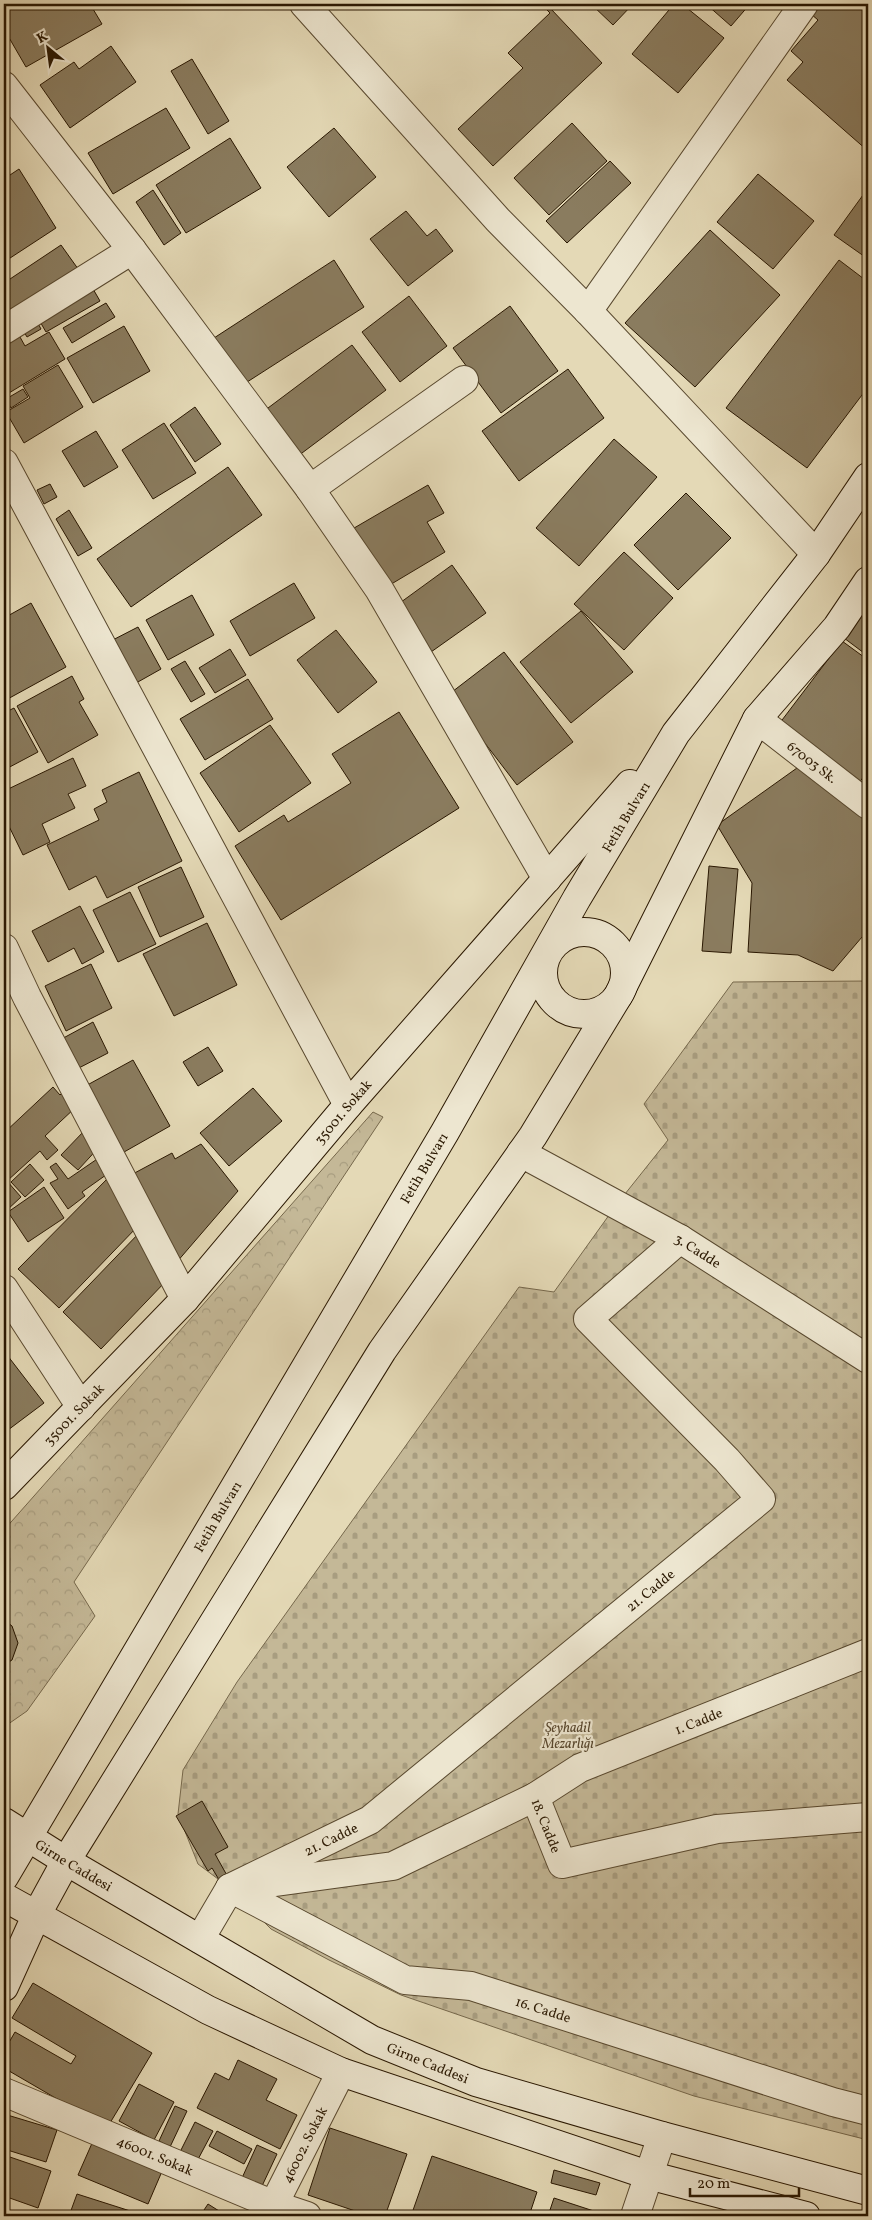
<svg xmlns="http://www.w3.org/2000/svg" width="872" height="2220" viewBox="0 0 872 2220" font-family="Vollkorn,serif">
	<defs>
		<pattern id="cemetery-stones" width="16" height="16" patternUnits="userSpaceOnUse" patternTransform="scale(1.25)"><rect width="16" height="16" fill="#c4b897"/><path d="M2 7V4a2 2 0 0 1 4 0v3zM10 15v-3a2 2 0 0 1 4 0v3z" fill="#a89d80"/></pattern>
		<pattern id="park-crowns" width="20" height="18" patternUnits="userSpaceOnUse" patternTransform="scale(1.25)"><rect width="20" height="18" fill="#c4b897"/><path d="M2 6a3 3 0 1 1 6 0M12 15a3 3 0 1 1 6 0" fill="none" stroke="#a89d80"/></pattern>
	</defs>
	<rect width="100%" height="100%" fill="#e4d9b6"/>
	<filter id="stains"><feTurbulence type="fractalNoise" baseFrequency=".004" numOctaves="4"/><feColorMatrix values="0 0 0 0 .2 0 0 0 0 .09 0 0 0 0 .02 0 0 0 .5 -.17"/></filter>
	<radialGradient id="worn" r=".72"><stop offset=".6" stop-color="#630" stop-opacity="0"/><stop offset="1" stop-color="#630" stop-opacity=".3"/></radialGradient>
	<path fill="url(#cemetery-stones)" stroke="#76684c" d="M868,981V2140L694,2096L401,1995L329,1960L271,1929L230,1888L198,1864L178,1814L183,1770L237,1682L519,1287L554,1292L617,1204L668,1140L644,1104L733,982Z"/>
	<path fill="url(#park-crowns)" stroke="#76684c" d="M373,1112L383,1117L74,1582L95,1616L27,1711L4,1727V1530Z"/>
	<g fill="#8a7c5f" stroke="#291701">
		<path d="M19,4H90L102,24L26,67L4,29V13Z"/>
		<path d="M541,4H557L551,9L602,63L493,166L458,129L523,68L508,53L550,13Z"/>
		<path d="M591,4H633L613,25Z"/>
		<path d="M674,4H682L724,38L678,93L632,54Z"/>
		<path d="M706,4H750L731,26Z"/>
		<path d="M808,4H868V151L787,80L803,62L791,51L818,20L804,8Z"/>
		<path d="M111,46L136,82L70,128L40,85L74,62L79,69Z"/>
		<path d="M192,59L229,121L208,134L171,71Z"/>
		<path d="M166,108L190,148L113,194L88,153Z"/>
		<path d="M572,123L607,161L549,215L514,178Z"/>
		<path d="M334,128L376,177L329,217L287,167Z"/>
		<path d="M230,138L261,188L186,233L156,185Z"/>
		<path d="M610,161L631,183L567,243L546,221Z"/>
		<path d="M19,169L56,228L4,262V179Z"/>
		<path d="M758,174L814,221L773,269L717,222Z"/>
		<path d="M153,190L181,233L164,245L136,202Z"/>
		<path d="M863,195L868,199V259L834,235Z"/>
		<path d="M406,211L427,236L436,229L453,251L408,286L370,239Z"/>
		<path d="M710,230L780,295L695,387L625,323Z"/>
		<path d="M61,245L81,273L4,324V283Z"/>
		<path d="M334,260L364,307L244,384L214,338Z"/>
		<path d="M839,260L868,282V387L807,468L726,408Z"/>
		<path d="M89,282L100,301L46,332L35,313Z"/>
		<path d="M409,296L447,346L400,382L362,332Z"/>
		<path d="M106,303L115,317L72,343L63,328Z"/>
		<path d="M510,306L558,371L501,413L453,348Z"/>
		<path d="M34,316L41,329L27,337L20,325Z"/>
		<path d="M124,326L150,371L93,403L67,358Z"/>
		<path d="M15,328L25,346L49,332L65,359L4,396V334Z"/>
		<path d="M352,345L386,390L298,456L264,411Z"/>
		<path d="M58,365L83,407L24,443L6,412L30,398L23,386Z"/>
		<path d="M568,369L604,418L519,481L482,431Z"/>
		<path d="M23,389L28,397L11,408L6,399Z"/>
		<path d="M195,407L221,444L195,462L170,425Z"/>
		<path d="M164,423L196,473L153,499L122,450Z"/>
		<path d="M96,431L118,467L84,487L62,451Z"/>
		<path d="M614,439L657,477L579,566L536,528Z"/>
		<path d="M228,467L262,515L131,607L97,559Z"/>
		<path d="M50,484L57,497L44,504L37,490Z"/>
		<path d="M428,485L444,513L427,522L445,552L383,589L349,531Z"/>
		<path d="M686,493L731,538L678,590L634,545Z"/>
		<path d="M69,510L92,548L78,556L56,519Z"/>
		<path d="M624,552L673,598L624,650L574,604Z"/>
		<path d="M452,565L486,613L431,652L397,605Z"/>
		<path d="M294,583L315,618L250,656L230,621Z"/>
		<path d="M192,595L214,635L168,660L146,620Z"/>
		<path d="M868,598V656L840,635Z"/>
		<path d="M31,603L66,667L4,701V618Z"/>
		<path d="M581,611L633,672L571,723L520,662Z"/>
		<path d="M138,627L161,669L129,687L105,644Z"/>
		<path d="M336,630L377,682L338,713L297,660Z"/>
		<path d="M842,641L868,660V771L855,788L776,728Z"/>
		<path d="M230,649L246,675L215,693L199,668Z"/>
		<path d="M504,652L573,742L517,785L448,695Z"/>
		<path d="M185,661L205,694L191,702L171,669Z"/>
		<path d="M72,676L84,699L79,702L98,735L48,763L17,706Z"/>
		<path d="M248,679L273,719L205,760L180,719Z"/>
		<path d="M14,708L38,752L4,770V713Z"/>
		<path d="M399,712L459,808L281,920L235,846L284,815L288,822L351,783L332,754Z"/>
		<path d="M270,725L311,783L239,832L200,773Z"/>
		<path d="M73,758L86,786L68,794L75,808L42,824L50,842L23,855L4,816V791Z"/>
		<path d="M804,763L868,815V930L833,971L798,955L748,952L752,883L717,825Z"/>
		<path d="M139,772L182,861L107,898L96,876L69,890L47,845L99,820L94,809L107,802L102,790Z"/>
		<path d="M709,866L738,869L731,953L702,951Z"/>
		<path d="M181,867L204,917L160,937L138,887Z"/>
		<path d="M130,892L156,944L118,962L93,910Z"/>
		<path d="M80,906L104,952L82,964L74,948L48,962L32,931Z"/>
		<path d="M207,923L237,985L174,1016L143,954Z"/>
		<path d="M91,964L112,1008L66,1031L45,986Z"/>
		<path d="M93,1022L108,1053L71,1072L56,1042Z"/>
		<path d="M208,1047L223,1071L198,1086L183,1062Z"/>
		<path d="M133,1060L170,1126L117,1156L80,1089Z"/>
		<path d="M53,1087L60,1095L63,1092L76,1107L45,1136L58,1150L47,1160L40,1151L7,1181L21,1197L6,1211L4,1208V1133Z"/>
		<path d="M253,1088L282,1121L229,1166L200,1133Z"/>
		<path d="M85,1130L101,1145L78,1170L61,1155Z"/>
		<path d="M201,1144L238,1191L176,1263L129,1176L172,1153L175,1159Z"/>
		<path d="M103,1155L113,1170L82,1192L85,1196L68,1209L50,1183L58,1179L50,1167L56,1163L68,1179Z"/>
		<path d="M30,1164L44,1180L25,1197L11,1182Z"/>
		<path d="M111,1175L138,1226L59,1308L18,1269Z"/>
		<path d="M44,1187L64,1218L28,1242L8,1212Z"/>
		<path d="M142,1230L167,1280L101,1349L63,1312Z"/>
		<path d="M4,1351L44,1403L4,1433Z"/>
		<path d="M4,1620L12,1626L18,1643L12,1660L4,1665Z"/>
		<path d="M202,1801L228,1847L215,1854L229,1879L221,1883L212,1868L208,1871L176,1816Z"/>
		<path d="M33,1983L152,2053L107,2128L4,2068V2051L15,2032L71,2064L76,2056L12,2018Z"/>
		<path d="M238,2060L277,2079L266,2100L297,2115L280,2149L197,2108L215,2073L229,2080Z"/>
		<path d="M139,2084L174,2102L154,2140L119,2121Z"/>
		<path d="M175,2106L187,2111L170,2147L159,2141Z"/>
		<path d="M4,2114L57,2130L46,2162L4,2149Z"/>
		<path d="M195,2122L213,2131L195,2165L178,2156Z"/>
		<path d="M330,2128L407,2154L385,2216H370L308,2195Z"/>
		<path d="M217,2131L252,2149L244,2164L209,2146Z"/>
		<path d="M93,2141L163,2169L148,2204L78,2175Z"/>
		<path d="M257,2145L277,2154L262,2186L242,2178Z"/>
		<path d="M4,2155L51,2171L38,2208L4,2196Z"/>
		<path d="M432,2156L537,2192L529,2216H411Z"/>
		<path d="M554,2170L600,2183L596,2195L551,2183Z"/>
		<path d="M77,2194L146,2216H69Z"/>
		<path d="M554,2198L606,2215V2216H548Z"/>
		<path d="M208,2204L227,2216H200Z"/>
	</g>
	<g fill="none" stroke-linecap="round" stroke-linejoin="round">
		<g stroke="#58482e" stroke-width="30">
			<g id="pedestrian">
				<path id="s1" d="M521,1153L680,1239L868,1359"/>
				<path id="s2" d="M535,1797L580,1768L868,1653"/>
				<path id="s3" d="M254,1885L393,1866L535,1797L562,1864L717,1829L868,1817"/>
				<path id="s4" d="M230,1888L370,1820L761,1499L727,1460L588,1319L680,1239"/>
				<path id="s5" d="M230,1888L405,1980L471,1986L833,2102L868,2111"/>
				<path d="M200,1939L230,1888"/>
			</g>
		</g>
		<g stroke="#58482e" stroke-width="30">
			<g id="minor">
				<path d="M304,4L498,220L588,311L816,554"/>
				<path d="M4,86L132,250L310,489L379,589L547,879"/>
				<path d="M588,311L804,4"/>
				<path d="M4,330L132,250"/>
				<path d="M4,463L348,1105"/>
				<path d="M310,489L464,380"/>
				<path id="s6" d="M757,719L868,805"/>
				<path d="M4,948L27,997L185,1299"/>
				<path d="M4,1289L81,1407"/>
				<path id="s7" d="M4,2092L274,2205L307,2216"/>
				<path id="s8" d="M268,2216L341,2072"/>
				<path d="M635,2216L662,2136"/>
			</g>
		</g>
		<g stroke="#291701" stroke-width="30">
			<g id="secondary">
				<circle cx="584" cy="973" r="41"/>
				<path id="s9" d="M4,1486L185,1299L348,1105L630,784"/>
				<path id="s10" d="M4,1822L66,1861L372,2040L476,2082L662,2136L868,2191"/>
				<path id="s11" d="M4,1877L445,1132L577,898L676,733L816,554L868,477"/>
				<path d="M4,1897L208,2010L341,2072L648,2175L806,2216"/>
				<path d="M4,1987L36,1916L66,1861L382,1351L533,1136L618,996L757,719L837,627L868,581"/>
			</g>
		</g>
		<use href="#pedestrian" stroke="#ede6d0" stroke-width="28"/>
		<use href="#minor" stroke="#ede6d0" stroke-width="28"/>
		<use href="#secondary" stroke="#ede6d0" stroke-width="28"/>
	</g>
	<g text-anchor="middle" stroke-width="4.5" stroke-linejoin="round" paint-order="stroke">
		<g font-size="14" fill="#291701" stroke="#ede6d0">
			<text dy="5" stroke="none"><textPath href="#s6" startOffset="70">67003 Sk.</textPath></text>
			<text dy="5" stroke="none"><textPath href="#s11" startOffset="1229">Fetih Bulvarı</textPath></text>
			<text dy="5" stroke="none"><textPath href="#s9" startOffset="505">35001. Sokak</textPath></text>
			<text dy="5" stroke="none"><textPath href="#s11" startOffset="824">Fetih Bulvarı</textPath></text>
			<text dy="5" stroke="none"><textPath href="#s1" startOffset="202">3. Cadde</textPath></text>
			<text dy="5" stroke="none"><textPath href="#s9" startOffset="100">35001. Sokak</textPath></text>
			<text dy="5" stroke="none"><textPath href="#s11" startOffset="419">Fetih Bulvarı</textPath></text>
			<text dy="5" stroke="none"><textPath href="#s4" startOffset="518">21. Cadde</textPath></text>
			<text dy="5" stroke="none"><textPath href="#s2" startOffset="181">1. Cadde</textPath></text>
			<text dy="5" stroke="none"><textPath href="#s3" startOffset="329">18. Cadde</textPath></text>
			<text dy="5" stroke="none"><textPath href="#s4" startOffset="112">21. Cadde</textPath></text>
			<text dy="5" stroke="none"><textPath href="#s10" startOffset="82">Girne Caddesi</textPath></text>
			<text dy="5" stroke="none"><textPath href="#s5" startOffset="340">16. Cadde</textPath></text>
			<text dy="5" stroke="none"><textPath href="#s10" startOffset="488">Girne Caddesi</textPath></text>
			<text dy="5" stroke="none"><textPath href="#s8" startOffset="80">46002. Sokak</textPath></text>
			<text dy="5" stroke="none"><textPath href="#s7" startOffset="164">46001. Sokak</textPath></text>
		</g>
		<g font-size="14" font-style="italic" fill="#58472e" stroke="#ede6d0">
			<text x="568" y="1732">Şeyhadil<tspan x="568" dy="16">Mezarlığı</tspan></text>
		</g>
	</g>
	<rect width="872" height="2220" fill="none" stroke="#e4d9b6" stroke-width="20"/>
	<rect x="5" y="5" width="862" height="2210" fill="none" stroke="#291701" stroke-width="2.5"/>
	<rect x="10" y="10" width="852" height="2200" fill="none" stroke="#291701"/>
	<g transform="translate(48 48) rotate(331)" stroke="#ede6d0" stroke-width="4" paint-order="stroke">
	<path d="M0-4L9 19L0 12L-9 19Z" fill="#291701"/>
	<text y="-8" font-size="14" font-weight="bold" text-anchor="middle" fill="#291701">K</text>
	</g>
	<path d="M690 2188v8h109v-8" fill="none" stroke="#291701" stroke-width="2.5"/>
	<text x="697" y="2188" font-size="15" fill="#291701" stroke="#ede6d0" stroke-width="4" paint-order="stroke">20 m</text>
	<rect width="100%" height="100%" filter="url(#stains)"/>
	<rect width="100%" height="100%" fill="url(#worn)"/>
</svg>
